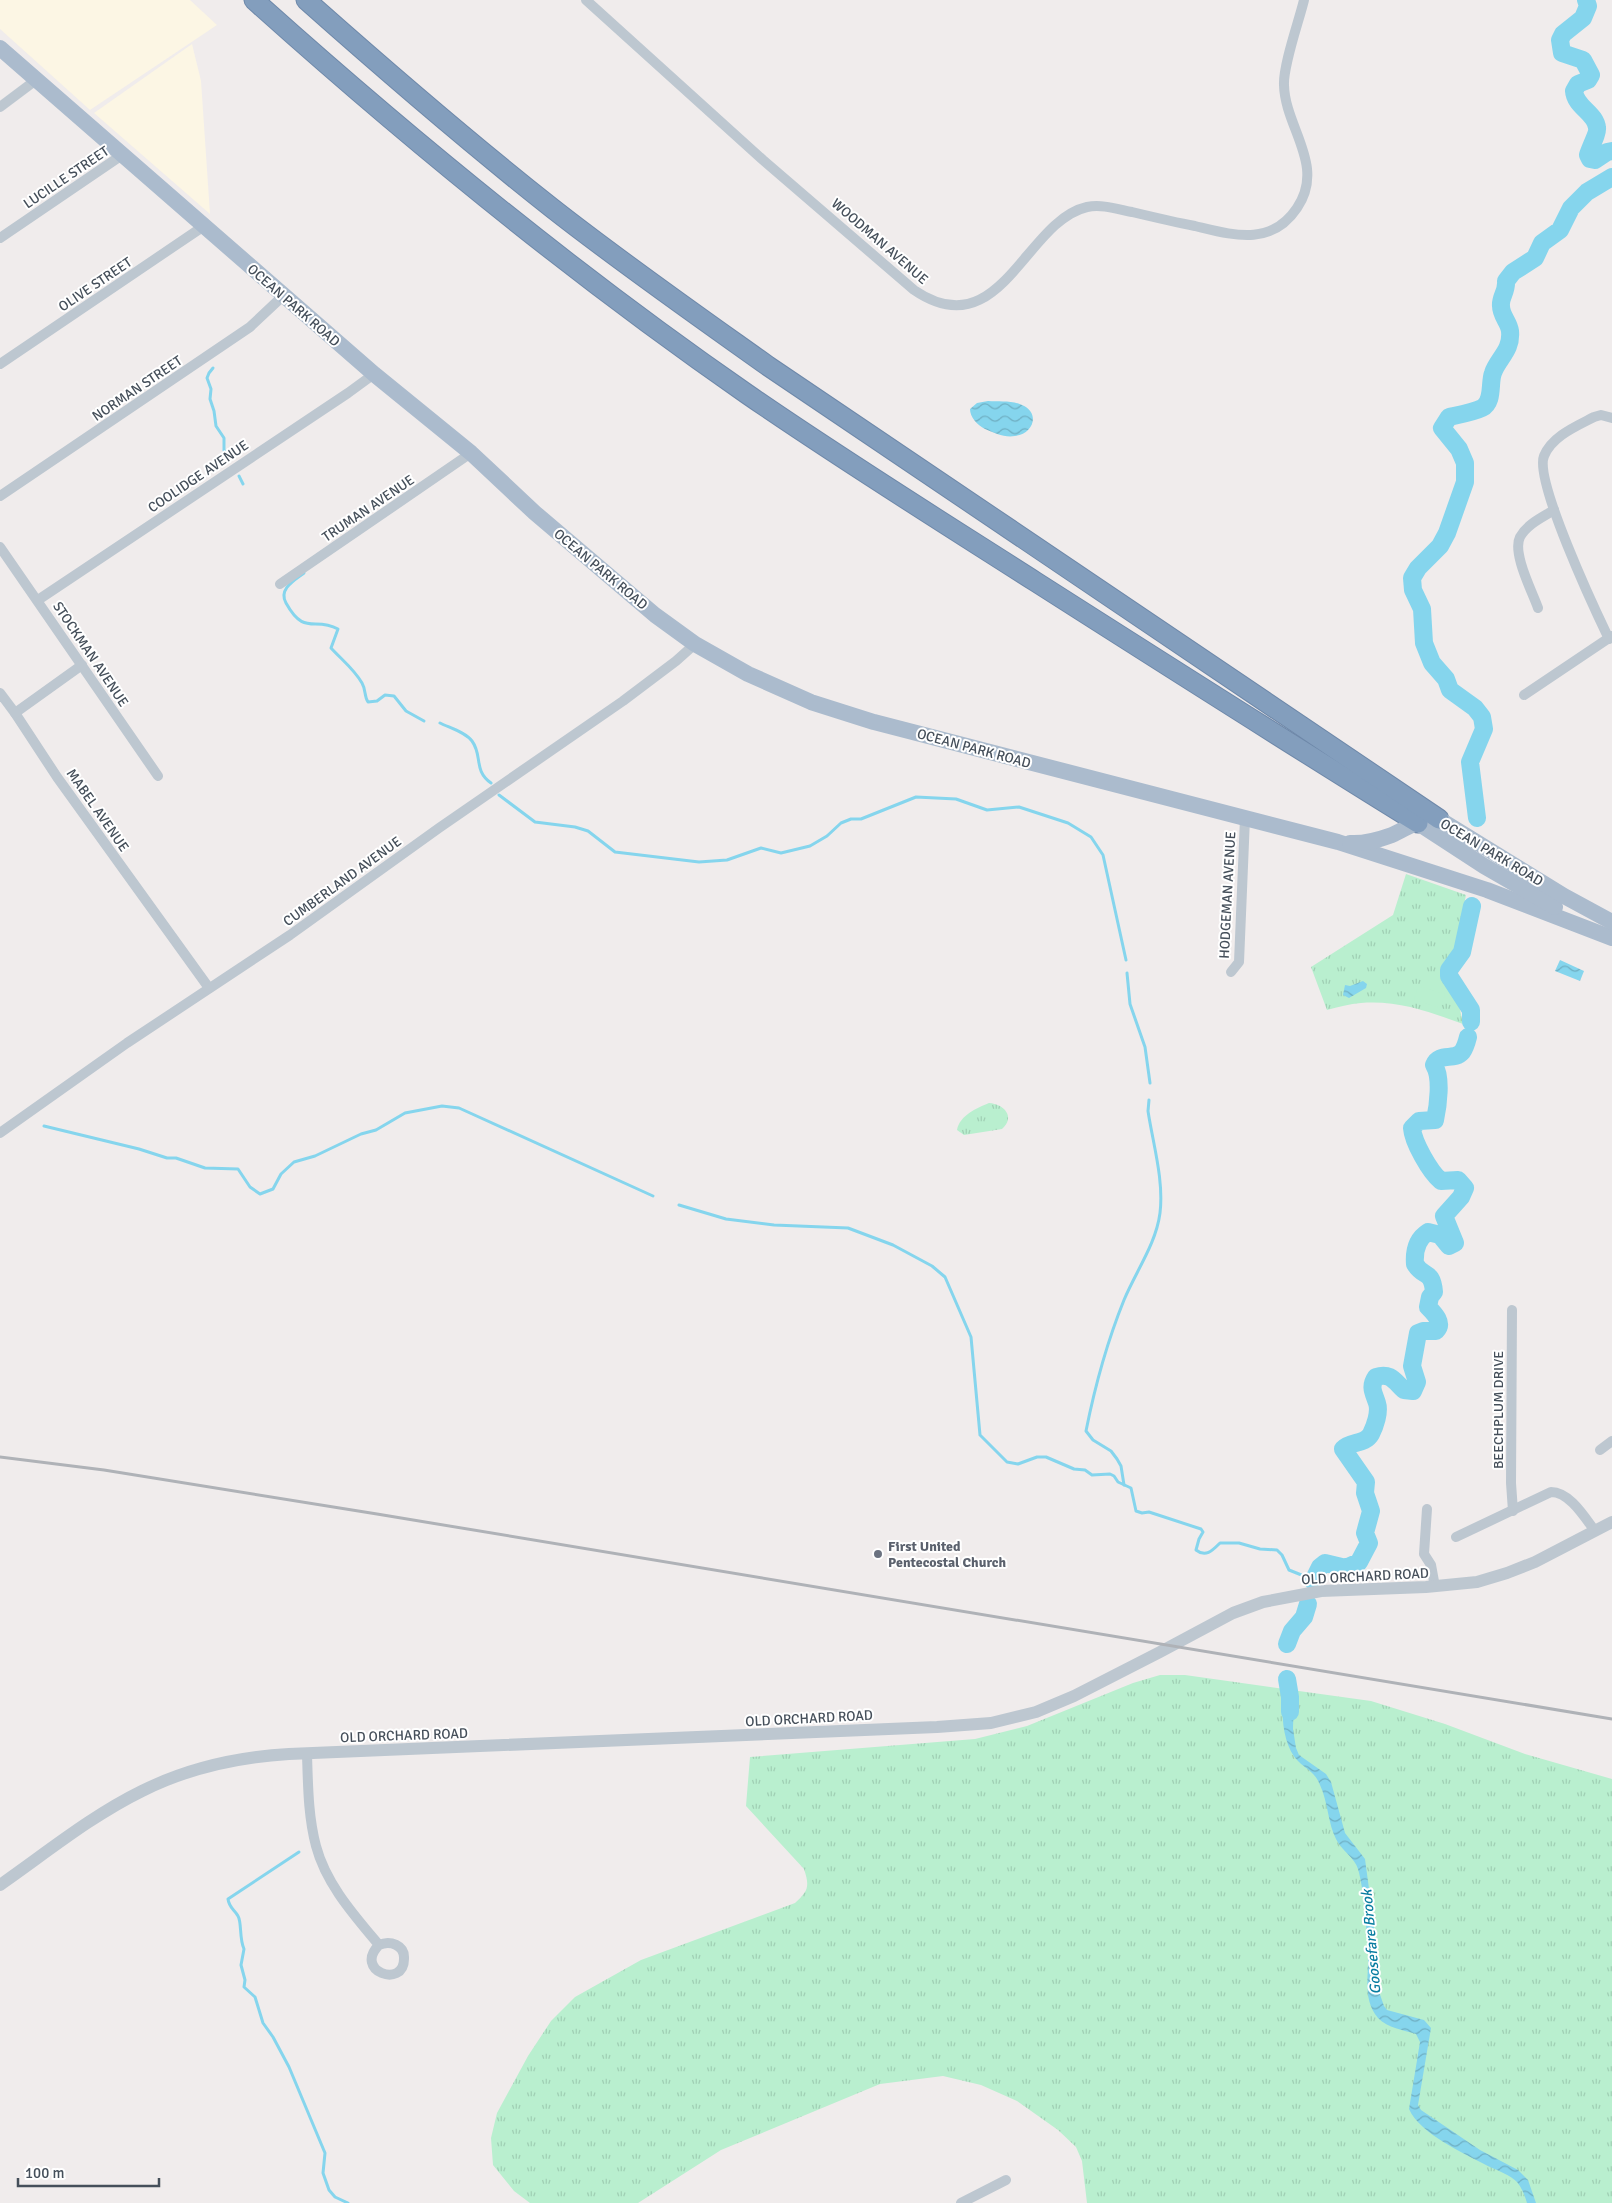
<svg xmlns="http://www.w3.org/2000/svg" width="1612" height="2203" viewBox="0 0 1612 2203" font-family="Signika,sans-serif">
	<defs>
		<pattern id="grass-tufts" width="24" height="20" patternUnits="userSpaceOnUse" patternTransform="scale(1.25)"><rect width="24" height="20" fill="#b9efcf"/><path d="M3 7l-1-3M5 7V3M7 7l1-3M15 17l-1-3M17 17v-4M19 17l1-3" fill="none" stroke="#a0cfb4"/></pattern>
		<pattern id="water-waves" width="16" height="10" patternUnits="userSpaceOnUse" patternTransform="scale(1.25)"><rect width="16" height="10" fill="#85d5ed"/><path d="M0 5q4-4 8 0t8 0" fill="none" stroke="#6fafc3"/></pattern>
	</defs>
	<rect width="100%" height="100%" fill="#f0ecec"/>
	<g fill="#fcf6e4">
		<path d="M0,0H190L217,25L90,110L0,29Z"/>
		<path d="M192,44L201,81L210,214L94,113Z"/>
	</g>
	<g fill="url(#grass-tufts)">
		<path d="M1406,874L1466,895L1455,949L1444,962L1441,971L1442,979L1458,1000L1463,1024C1430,1012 1398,1000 1361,1003C1350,1004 1338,1007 1327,1010L1311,967L1393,915Z"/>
		<path d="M989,1103C1004,1104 1016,1117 1002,1129L964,1135L957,1130C960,1115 977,1108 989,1103Z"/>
		<path d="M1160,1675H1185L1371,1701L1445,1724L1525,1754L1612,1779V2203H1087L1082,2161L1076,2147L1058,2130L1017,2101L981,2085L943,2076L880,2084L721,2150L638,2203H530L514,2191L493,2165L491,2138L497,2113L528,2056L551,2021L575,1997L641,1960L795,1903C808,1891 810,1887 804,1869L746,1806L750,1757L975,1739L1027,1726L1133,1683Z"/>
	</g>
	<path fill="#b9efcf" d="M1418,986L1445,994L1441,1008L1414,1000Z"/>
	<g fill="url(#water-waves)">
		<path d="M988,401C999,402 1012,400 1022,405C1041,413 1033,434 1015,436C1005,438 994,433 985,429C977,425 970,417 970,409L977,403Z"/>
		<path d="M1560,960L1584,971L1580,981L1555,971Z"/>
		<path d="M1363,981L1367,984L1366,988L1349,998L1343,995L1345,985L1350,986Z"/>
		<path d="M1285,1689L1294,1690L1293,1729L1296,1748L1299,1755L1326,1774L1331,1782L1345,1833L1365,1859L1374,1926L1377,1986L1384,2006L1387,2010L1424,2020L1431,2028L1418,2105L1421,2110L1480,2150L1518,2170L1528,2180L1536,2203H1527C1525,2196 1522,2188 1517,2182C1510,2175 1499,2171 1490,2167C1465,2154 1420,2134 1409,2109L1420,2042L1416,2034C1403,2030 1388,2028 1378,2018C1361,1999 1370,1970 1368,1948C1366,1926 1364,1890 1358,1869C1355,1858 1341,1850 1336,1839C1328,1824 1328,1802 1320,1785C1315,1772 1307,1770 1298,1761C1282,1745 1280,1710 1285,1689Z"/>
	</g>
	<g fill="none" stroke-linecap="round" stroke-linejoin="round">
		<g stroke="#85d5ed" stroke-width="3">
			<path d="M213,368L209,373L207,378L211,389L210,399L214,411L216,426L224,438V450L229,460"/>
			<path d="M239,476L243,484"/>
			<path d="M304,573C295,580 278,589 286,603C305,637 314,616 338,629L331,648C342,660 354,669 362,683C366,690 364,696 368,702L377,701L385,695L394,696L406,711L424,721"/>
			<path d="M440,723C450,728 465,732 472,741C483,756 473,770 491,783"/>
			<path d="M499,795L535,822L575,827L588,831L615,852L699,862L727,860L761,848L781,853L810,846L827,836L841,823L851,819H861L916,797L956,799L987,810L1019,807L1068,823L1091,837L1103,855L1126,960"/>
			<path d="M1127,973L1130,1004L1145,1047L1150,1083"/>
			<path d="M44,1126L139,1149L167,1158H176L205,1168L238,1169L250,1187L260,1194L273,1189L281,1174L294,1162L315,1156L361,1134L376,1130L405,1113L442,1106L459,1108L653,1196"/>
			<path d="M679,1205L726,1219L774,1225L848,1228L893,1245L932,1266L945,1277L971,1337L980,1435L1007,1462L1018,1464L1037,1457H1046L1074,1469L1085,1470L1092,1475L1110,1474L1114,1476L1118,1482L1131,1488L1136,1511L1142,1513L1149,1512L1201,1529L1203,1532L1199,1539L1196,1550C1206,1558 1213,1550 1220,1543H1239L1260,1549L1277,1550L1282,1555L1289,1570L1304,1576L1315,1575"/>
			<path d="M1124,1485L1121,1466L1117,1459L1111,1451L1093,1440L1086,1431C1095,1386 1107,1342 1124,1300C1136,1271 1156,1244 1160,1213C1164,1180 1153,1144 1148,1111L1149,1100"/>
			<path d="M299,1852L228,1899C229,1908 235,1910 238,1916C242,1923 239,1938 244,1949L241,1965L245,1980L244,1987L255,1997L263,2023L273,2037L289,2067L312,2122L325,2153L323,2173L329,2190L335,2197L348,2203"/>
		</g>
		<g stroke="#85d5ed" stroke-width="18">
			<path d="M1586,0L1588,6L1583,18L1563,34L1560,40L1562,53L1583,60L1591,75L1588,80L1578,84L1574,91C1575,107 1596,113 1597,128C1598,133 1590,148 1588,155L1590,159L1595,160L1607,152L1612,151"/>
			<path d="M1477,818L1470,762L1484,729L1482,717L1475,708L1450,690L1446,679L1432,663L1424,643L1422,609L1413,590L1412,578L1418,568L1440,546L1447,533L1465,482V463L1459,449L1442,428L1449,417C1458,415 1474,412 1482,408C1494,402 1489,383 1493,373C1498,358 1512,351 1510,331C1509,322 1501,316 1501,306C1500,297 1507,292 1506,281L1513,272L1535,258L1542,243L1560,230L1571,208L1587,192L1612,177"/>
			<path d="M1471,1022V1010L1449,976V970L1462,952L1472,906"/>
			<path d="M1313,1581L1320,1567L1325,1563L1346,1568L1359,1562L1369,1543L1365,1533L1371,1511L1365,1493L1366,1482L1343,1449C1350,1441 1365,1445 1371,1434C1375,1426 1380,1412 1377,1403C1374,1393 1369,1387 1376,1377C1391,1372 1395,1382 1404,1390L1413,1391L1417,1382L1412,1366L1418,1333L1423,1331H1436C1444,1323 1434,1313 1428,1307L1430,1297L1434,1292C1432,1269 1423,1278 1415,1264C1414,1251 1417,1239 1428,1232L1440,1235L1449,1246L1455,1243L1444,1216L1461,1197L1465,1188L1458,1180L1441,1181C1430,1172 1413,1142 1412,1128L1419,1121L1435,1120C1438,1106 1442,1077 1434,1065C1439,1052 1454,1061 1462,1052C1465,1048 1467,1041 1468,1037"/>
			<path d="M1287,1644L1292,1631L1304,1617L1308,1604"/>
			<path d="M1287,1679L1290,1697V1712"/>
		</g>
		<g stroke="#6e88a9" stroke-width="21">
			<g id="motorway">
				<path d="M254,0C410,140 574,274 747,394C841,459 939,520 1036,582C1163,663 1290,744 1418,823"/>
				<path d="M306,0C386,71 467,141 552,208C622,263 695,314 768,366L1439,819"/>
			</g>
		</g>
		<g stroke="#bdc7d0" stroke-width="10">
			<path d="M586,0L763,160L914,290C1000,349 1025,221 1087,207C1102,204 1117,209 1132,212C1153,217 1174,222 1195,226C1233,235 1271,247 1297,208C1326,165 1285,128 1284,85C1283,65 1299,21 1304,0"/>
			<path d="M0,107L36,80"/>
			<path d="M0,238L122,155"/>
			<path d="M0,364L204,226"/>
			<path d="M0,496L250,327L284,295"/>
			<path d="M0,547L158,776"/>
			<path d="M280,584L471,453"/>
			<path d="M38,600L348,393L374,374"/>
			<path d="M1538,608C1532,591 1512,553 1520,537C1527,524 1543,517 1554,510"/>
			<path d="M1609,639C1595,610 1534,480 1544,456C1552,436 1577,426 1594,417L1601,415L1612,418"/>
			<path d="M82,665L15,713L57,777L209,988"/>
			<path d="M0,693L15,713"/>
			<path d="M1524,695L1612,636"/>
			<path d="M1231,972L1239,962L1245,818"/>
			<path d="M0,1133L127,1043L290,935L439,828L623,701L676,661L695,644"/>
			<path d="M1512,1310L1511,1483L1513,1511"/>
			<path d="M1600,1450L1612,1441"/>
			<path d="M1427,1509L1424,1554L1431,1565L1435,1587"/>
			<path d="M1456,1537L1551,1492C1570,1492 1585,1518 1595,1531"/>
			<path d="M307,1754C308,1784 308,1816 316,1846C326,1884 354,1915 379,1945C353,1971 404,1989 404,1959C405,1945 390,1940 379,1945"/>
			<path d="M961,2203L1006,2180"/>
		</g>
		<path stroke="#bdc7d0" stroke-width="12" d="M0,1885C46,1853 91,1816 142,1791C188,1768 238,1757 289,1754L937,1727L991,1723L1036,1712L1074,1696L1160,1652L1233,1613L1263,1602L1321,1591L1426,1587L1477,1582L1507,1573L1535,1562L1612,1522"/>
		<g stroke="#abbbcd" stroke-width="16">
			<path d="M0,48L374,374L471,453L535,513L655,615L695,644L748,674L811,702L874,722L1338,842L1487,890L1612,938"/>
			<path d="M1418,823L1484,866L1555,907"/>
			<path d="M1350,843C1365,844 1378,840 1392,835C1406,829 1424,815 1439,819L1564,896L1612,922"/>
		</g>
		<use href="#motorway" stroke="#839ebd" stroke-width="19"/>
		<path stroke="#afb2b7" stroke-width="3" d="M0,1457L104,1470L377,1514L1612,1719"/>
	</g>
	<circle fill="#6b7280" stroke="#fff" stroke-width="2" cx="878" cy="1554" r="5"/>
	<g text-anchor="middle" stroke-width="4" stroke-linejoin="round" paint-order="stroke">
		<g font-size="14" fill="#454f5a" stroke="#fff">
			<text transform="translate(66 177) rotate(-34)" y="5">LUCILLE STREET</text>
			<text transform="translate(880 241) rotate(41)" y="5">WOODMAN AVENUE</text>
			<text transform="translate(95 284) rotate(-34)" y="5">OLIVE STREET</text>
			<text transform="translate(294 305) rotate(41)" y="5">OCEAN PARK ROAD</text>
			<text transform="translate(137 388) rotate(-34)" y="5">NORMAN STREET</text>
			<text transform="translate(198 476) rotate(-34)" y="5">COOLIDGE AVENUE</text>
			<text transform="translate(368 508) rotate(-34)" y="5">TRUMAN AVENUE</text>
			<text transform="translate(601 569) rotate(40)" y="5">OCEAN PARK ROAD</text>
			<text transform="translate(91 654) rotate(56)" y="5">STOCKMAN AVENUE</text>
			<text transform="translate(974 748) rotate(15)" y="5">OCEAN PARK ROAD</text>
			<text transform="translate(98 810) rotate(55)" y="5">MABEL AVENUE</text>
			<text transform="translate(1492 852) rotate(31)" y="5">OCEAN PARK ROAD</text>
			<text transform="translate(342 881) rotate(-36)" y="5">CUMBERLAND AVENUE</text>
			<text transform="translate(1227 895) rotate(-87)" y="5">HODGEMAN AVENUE</text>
			<text transform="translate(1498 1410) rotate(-90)" y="5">BEECHPLUM DRIVE</text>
			<text transform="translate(1365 1576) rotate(-3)" y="5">OLD ORCHARD ROAD</text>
			<text transform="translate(809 1718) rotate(-3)" y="5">OLD ORCHARD ROAD</text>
			<text transform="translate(404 1735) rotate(-2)" y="5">OLD ORCHARD ROAD</text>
		</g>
		<g font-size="14" font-weight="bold" fill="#5b616d" stroke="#fff" text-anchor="start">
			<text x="888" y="1551">First United<tspan x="888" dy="16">Pentecostal Church</tspan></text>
		</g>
		<g font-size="15" font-style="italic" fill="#097da1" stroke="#fff">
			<text transform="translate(1371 1942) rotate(-95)" y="5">Goosefare Brook</text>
		</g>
	</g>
	<path d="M18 2178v8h141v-8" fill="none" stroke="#454f5a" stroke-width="2.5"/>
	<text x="25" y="2178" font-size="15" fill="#454f5a" stroke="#ffffff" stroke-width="4" paint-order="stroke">100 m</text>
</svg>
